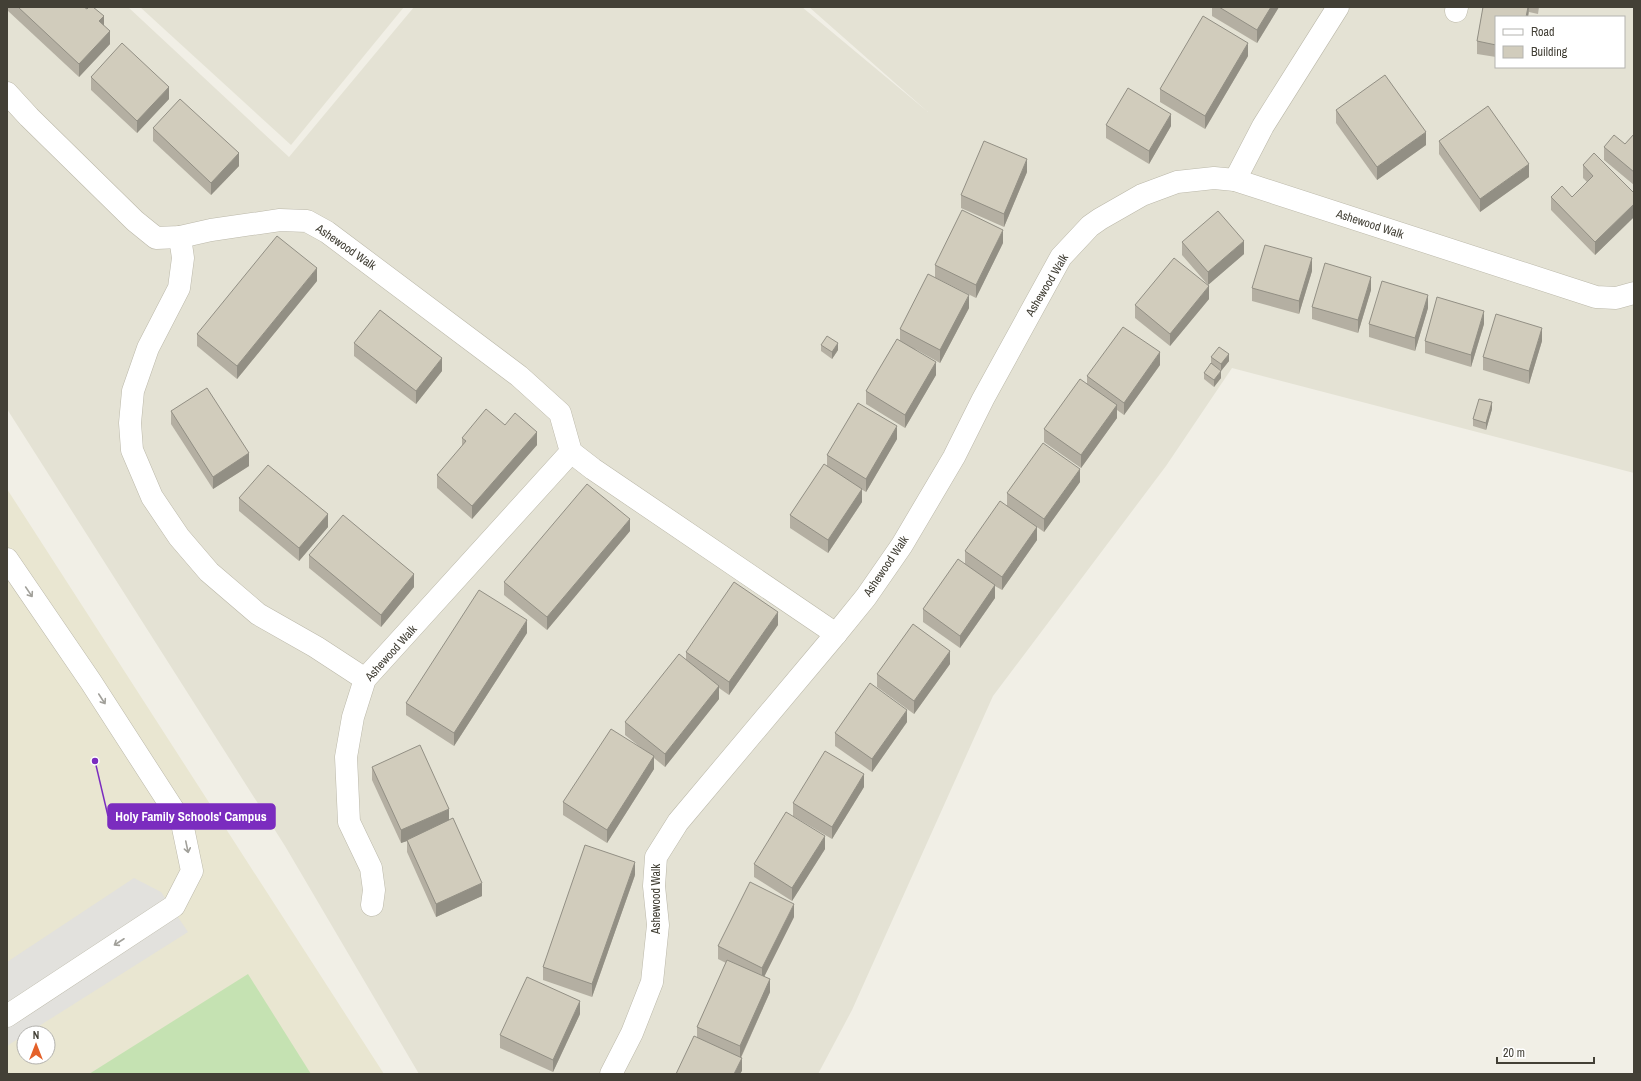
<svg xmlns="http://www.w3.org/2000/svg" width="1641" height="1081" viewBox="0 0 1641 1081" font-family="'Archivo Narrow',sans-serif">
	<rect width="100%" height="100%" fill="#f1efe6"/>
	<g fill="#e4e2d4" fill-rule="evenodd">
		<path d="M7,7H128L289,157L414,7H802L928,112L809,7H1634V473L1232,368L1166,466L993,696L852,1010L818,1074H419L285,846L7,409ZM1496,17H1624V67H1496Z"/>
		<path d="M140,7H404L291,145Z"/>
	</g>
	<path fill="#e9e6d1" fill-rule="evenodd" d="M7,489L384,1074H7ZM24,1033H48V1057H24Z"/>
	<path fill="#c5e2b2" d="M248,974L311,1074H89Z"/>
	<path fill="#e2e1dd" d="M134,878L161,892L188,932L28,1033H24V1035L7,1046V962Z"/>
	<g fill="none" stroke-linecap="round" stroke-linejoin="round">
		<g stroke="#bbb8a9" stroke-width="23">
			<g id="minor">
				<path d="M1456,11L1457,7"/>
				<path d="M7,93L29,117L135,221L156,238L180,237L211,230L280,220L307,221L327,232L519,376L560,413L571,452L593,469L836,634"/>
				<path d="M1235,180L1263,126L1338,7"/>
				<path d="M180,237L183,258L179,288L148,348L133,391L130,423L132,450L152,497L179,537L209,572L258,614L316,647L365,679"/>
				<path d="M7,559L91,682L182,823L192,871L174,906L7,1016"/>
				<path d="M372,905L374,890L371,868L349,822L346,757L353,717L365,679L571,452"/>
				<path d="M611,1074L632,1033L652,982L658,925L654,886L656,857L678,822L836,634L866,597L902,545L954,457L983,399L1061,257L1090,226L1100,219L1142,195L1177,182L1214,178L1235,180L1596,297L1616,298L1634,293"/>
			</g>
		</g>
		<use href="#minor" stroke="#fff" stroke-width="22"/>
	</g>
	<g fill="#b4afa2">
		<path d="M7,7H84L104,25L110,44L79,77L7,10Z"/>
		<path d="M1212,7H1279L1257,43L1212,16Z"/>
		<path d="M1483,7H1539L1538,14L1529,12L1528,17H1496V57L1477,54V41Z"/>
		<path d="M1248,56L1205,129L1160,102V89Z"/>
		<path d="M91,77L169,99L137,133L91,90Z"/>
		<path d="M1336,110L1426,145L1377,180L1336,123Z"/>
		<path d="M1634,111V126L1633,125V112Z"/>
		<path d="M1106,125L1171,126L1149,164L1106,138Z"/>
		<path d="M153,128L239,166L211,195L153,141Z"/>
		<path d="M1634,134V185L1604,160V147L1625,144Z"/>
		<path d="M1439,141L1529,177L1480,212L1439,154Z"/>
		<path d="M1583,165L1634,193V217L1595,255L1551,210V197H1572L1587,182L1583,178Z"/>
		<path d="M1027,172L1004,227L961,208V195Z"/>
		<path d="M1182,242L1244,254L1208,285L1182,255Z"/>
		<path d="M1003,243L976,298L936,278L969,308L940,363L915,349L936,375L905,428L866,404V391L900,341V329L935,278V265Z"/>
		<path d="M1312,271L1299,314L1252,301V288Z"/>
		<path d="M317,281L237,379L197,346V334Z"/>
		<path d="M1371,290L1358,333L1312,319V307Z"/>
		<path d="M1209,299L1170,346L1135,318V305Z"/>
		<path d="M1428,308L1415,351L1369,337V324Z"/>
		<path d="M1484,324L1471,367L1425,353V341Z"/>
		<path d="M1542,341L1529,384L1483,370V357Z"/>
		<path d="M354,343L442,371L416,404L354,356Z"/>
		<path d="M821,345L838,350L832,359L821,351Z"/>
		<path d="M1211,357L1229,361L1221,371L1213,365L1221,378L1214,387L1204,379V373L1211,363Z"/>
		<path d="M1160,365L1124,415L1117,410V418L1081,468L1044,442V429L1087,385V376Z"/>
		<path d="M1492,409L1486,430L1473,426V419Z"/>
		<path d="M171,411L249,466L213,489L171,424Z"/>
		<path d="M505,425L537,445L472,519L437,488V475L462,447V438Z"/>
		<path d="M897,439L866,492L861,489L862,502L828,553L790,528V515L827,466V455Z"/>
		<path d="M1080,482L1044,532L1037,527V540L1002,590L995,586V598L960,648L923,622V609L965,563V551L1007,505V493Z"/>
		<path d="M239,498L328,527L299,561L239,511Z"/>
		<path d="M630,531L547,630L504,595V582Z"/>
		<path d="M309,555L414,587L381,627L309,568Z"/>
		<path d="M778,625L729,695L719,688V699L665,767L654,758V769L607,843L563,815V802L645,751L625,735V722L686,660V652Z"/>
		<path d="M527,633L454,746L406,715V703Z"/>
		<path d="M950,664L914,714L877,687V674Z"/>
		<path d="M907,722L872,772L835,746V733Z"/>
		<path d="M372,767L449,821L482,896L436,917L407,852V841L401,843L372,780Z"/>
		<path d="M864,787L832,839L793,816V803Z"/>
		<path d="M825,849L792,901L754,877V864Z"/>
		<path d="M635,875L592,997L543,980V967Z"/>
		<path d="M794,917L764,977L770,992L741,1058L742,1071L697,1038V1027L726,963L718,959V946Z"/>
		<path d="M580,1014L553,1072L500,1048V1035Z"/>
	</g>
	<g fill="#928f84">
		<path d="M1271,7H1279L1257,43V30Z"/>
		<path d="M1528,7H1529L1528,17H1526Z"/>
		<path d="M104,16V29L99,21Z"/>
		<path d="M110,31V44L79,77V64Z"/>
		<path d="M1248,43V56L1205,129V116Z"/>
		<path d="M169,87V99L137,133V121Z"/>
		<path d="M1171,114V126L1149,164V151Z"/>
		<path d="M1426,132V145L1377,180V167Z"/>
		<path d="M239,153V166L211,195V183Z"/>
		<path d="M1027,159V172L1004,227V214Z"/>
		<path d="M1529,164V177L1480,212V199Z"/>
		<path d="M1634,204V217L1595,255V242Z"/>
		<path d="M1003,230V243L976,298V285Z"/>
		<path d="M1244,241V254L1208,285V272Z"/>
		<path d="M1312,258V271L1299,314V301Z"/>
		<path d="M317,268V281L237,379V366Z"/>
		<path d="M1371,277V290L1358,333V320Z"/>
		<path d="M1209,286V299L1170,346V334Z"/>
		<path d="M969,295V308L940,363V350Z"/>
		<path d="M1428,295V308L1415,351V338Z"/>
		<path d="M1484,311V324L1471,367V355Z"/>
		<path d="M1542,328V341L1529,384V371Z"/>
		<path d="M838,343V350L832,359V352Z"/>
		<path d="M1160,352V365L1124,415V403Z"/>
		<path d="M1229,354V361L1221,371V364Z"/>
		<path d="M442,358V371L416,404V391Z"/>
		<path d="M936,362V375L905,428V415Z"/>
		<path d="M1221,371V378L1214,387V380Z"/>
		<path d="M1492,402V409L1486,430V423Z"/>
		<path d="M1117,405V418L1081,468V455Z"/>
		<path d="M897,426V439L866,492V479Z"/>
		<path d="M537,432V445L472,519V506Z"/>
		<path d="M249,453V466L213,489V477Z"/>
		<path d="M1080,469V482L1044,532V519Z"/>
		<path d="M862,489V502L828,553V540Z"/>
		<path d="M328,514V527L299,561V548Z"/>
		<path d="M630,519V531L547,630V617Z"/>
		<path d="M1037,527V540L1002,590V577Z"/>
		<path d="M414,574V587L381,627V615Z"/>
		<path d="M995,585V598L960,648V636Z"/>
		<path d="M778,612V625L729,695V682Z"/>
		<path d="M527,620V633L454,746V733Z"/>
		<path d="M950,651V664L914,714V701Z"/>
		<path d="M719,686V699L665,767V754Z"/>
		<path d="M907,710V722L872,772V759Z"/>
		<path d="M654,756V769L607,843V830Z"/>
		<path d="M864,774V787L832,839V827Z"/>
		<path d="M449,809V822L407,840V841L401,843V830Z"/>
		<path d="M825,836V849L792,901V888Z"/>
		<path d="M635,862V875L592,997V984Z"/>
		<path d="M482,883V896L436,917V904Z"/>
		<path d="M794,904V917L762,981V968Z"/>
		<path d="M770,979V992L740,1059V1046Z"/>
		<path d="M580,1001V1014L553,1072V1060Z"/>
		<path d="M742,1058V1071L740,1074H734Z"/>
	</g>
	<g fill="#d1ccbc" stroke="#928f84">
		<path d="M18,7H84L87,9L89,7H93L104,16L99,21L110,31L79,64Z"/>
		<path d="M1219,7H1271L1257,30Z"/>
		<path d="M1483,7H1528L1526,17H1496V45L1477,41Z"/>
		<path d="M1203,16L1248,43L1205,116L1160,89Z"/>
		<path d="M122,43L169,87L137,121L91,77Z"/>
		<path d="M1385,75L1426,132L1377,167L1336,110Z"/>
		<path d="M1128,88L1171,114L1149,151L1106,125Z"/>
		<path d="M180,99L239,153L211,183L153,128Z"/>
		<path d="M1488,106L1529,164L1480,199L1439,141Z"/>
		<path d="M1634,134V172L1604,147L1614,135L1625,144Z"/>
		<path d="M984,141L1027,159L1004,214L961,195Z"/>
		<path d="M1594,153L1634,193V204L1595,242L1551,197L1562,186L1572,197L1593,176L1583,165Z"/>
		<path d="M962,210L1003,230L976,285L935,265Z"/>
		<path d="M1218,211L1244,241L1208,272L1182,242Z"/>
		<path d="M277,236L317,268L237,366L197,334Z"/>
		<path d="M1265,245L1312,258L1299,301L1252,288Z"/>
		<path d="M1174,258L1209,286L1170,334L1135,305Z"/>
		<path d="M1325,263L1371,277L1358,320L1312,307Z"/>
		<path d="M928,274L969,295L940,350L900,329Z"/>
		<path d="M1382,281L1428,295L1415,338L1369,324Z"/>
		<path d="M1437,297L1484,311L1471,355L1425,341Z"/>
		<path d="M380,310L442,358L416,391L354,343Z"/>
		<path d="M1496,314L1542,328L1529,371L1483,357Z"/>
		<path d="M1123,327L1160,352L1124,403L1087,376Z"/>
		<path d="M827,336L838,343L832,352L821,345Z"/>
		<path d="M897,339L936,362L905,415L866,391Z"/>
		<path d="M1219,347L1229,354L1221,364L1211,357Z"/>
		<path d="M1211,363L1221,371L1214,380L1204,373Z"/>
		<path d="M1080,379L1117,405L1081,455L1044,429Z"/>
		<path d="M207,388L249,453L213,477L171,411Z"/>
		<path d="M1479,399L1492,402L1486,423L1473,419Z"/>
		<path d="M858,403L897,426L866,479L827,455Z"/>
		<path d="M486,409L505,425L515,413L537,432L472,506L437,475L466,441L462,438Z"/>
		<path d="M1043,443L1080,469L1044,519L1007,493Z"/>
		<path d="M824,464L862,489L828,540L790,515Z"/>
		<path d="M268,465L328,514L299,548L239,498Z"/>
		<path d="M587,484L630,519L547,617L504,582Z"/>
		<path d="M1000,501L1037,527L1002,577L965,551Z"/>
		<path d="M343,515L414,574L381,615L309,555Z"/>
		<path d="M958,559L995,585L960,636L923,609Z"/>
		<path d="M734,582L778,612L729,682L686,652Z"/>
		<path d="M479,590L527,620L454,733L406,703Z"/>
		<path d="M913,624L950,651L914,701L877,674Z"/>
		<path d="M679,654L719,686L665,754L625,722Z"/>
		<path d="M870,683L907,710L872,759L835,733Z"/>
		<path d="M611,729L654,756L607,830L563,802Z"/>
		<path d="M420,745L449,809L401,830L372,767Z"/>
		<path d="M825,751L864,774L832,827L793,803Z"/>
		<path d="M786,812L825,836L792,888L754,864Z"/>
		<path d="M453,818L482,883L436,904L407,840Z"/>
		<path d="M585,845L635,862L592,984L543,967Z"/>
		<path d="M750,882L794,904L762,968L718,946Z"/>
		<path d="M727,960L770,979L740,1046L697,1027Z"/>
		<path d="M527,977L580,1001L553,1060L500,1035Z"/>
		<path d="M694,1036L742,1058L734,1074H676Z"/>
	</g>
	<defs><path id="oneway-shaft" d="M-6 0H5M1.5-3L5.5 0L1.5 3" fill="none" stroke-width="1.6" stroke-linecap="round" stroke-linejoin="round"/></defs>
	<g stroke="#a1a09a">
		<use href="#oneway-shaft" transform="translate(29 592) rotate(56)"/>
		<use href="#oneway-shaft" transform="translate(102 699) rotate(57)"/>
		<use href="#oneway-shaft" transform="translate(187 847) rotate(78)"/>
		<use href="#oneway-shaft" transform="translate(119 942) rotate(147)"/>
	</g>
	<g text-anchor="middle" stroke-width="3" stroke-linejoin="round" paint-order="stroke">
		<g font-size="12" fill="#434036" stroke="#fff">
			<text transform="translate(1370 224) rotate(18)" y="4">Ashewood Walk</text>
			<text transform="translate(346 247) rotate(35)" y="4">Ashewood Walk</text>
			<text transform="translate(1047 285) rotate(-59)" y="4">Ashewood Walk</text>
			<text transform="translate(886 566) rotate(-56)" y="4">Ashewood Walk</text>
			<text transform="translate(391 653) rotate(-48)" y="4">Ashewood Walk</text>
			<text transform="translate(656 899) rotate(-90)" y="4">Ashewood Walk</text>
		</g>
	</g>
	<path fill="none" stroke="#7b2cbf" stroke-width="1.5" d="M95 761L108 816"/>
	<circle fill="#7b2cbf" stroke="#fff" stroke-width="1.5" cx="95" cy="761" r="4"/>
	<rect fill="#7b2cbf" stroke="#7b2cbf" stroke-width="1.5" x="108" y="804" width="167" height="25" rx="4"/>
	<g font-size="13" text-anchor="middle" font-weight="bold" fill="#fff">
		<text x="191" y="821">Holy Family Schools' Campus</text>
	</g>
	<rect width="1641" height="1081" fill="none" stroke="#434036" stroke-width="16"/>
	<rect x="1495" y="16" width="130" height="52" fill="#ffffff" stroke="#b4b3af"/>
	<rect x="1503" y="29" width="20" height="6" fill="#ffffff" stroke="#b4b3af"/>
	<text x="1531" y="36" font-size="12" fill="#434036">Road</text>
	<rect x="1503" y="46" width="20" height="12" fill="#d1ccbc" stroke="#b4b3af"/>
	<text x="1531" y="56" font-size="12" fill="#434036">Building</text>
	<g transform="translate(36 1045)"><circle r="19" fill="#ffffff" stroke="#b4b3af"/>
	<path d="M0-3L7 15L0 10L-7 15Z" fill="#e46129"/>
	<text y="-6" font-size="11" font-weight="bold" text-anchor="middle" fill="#434036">N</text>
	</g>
	<path d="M1497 1057v6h97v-6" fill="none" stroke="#434036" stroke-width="2"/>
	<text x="1503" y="1057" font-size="12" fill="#434036" stroke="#ffffff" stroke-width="3" paint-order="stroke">20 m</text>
</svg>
